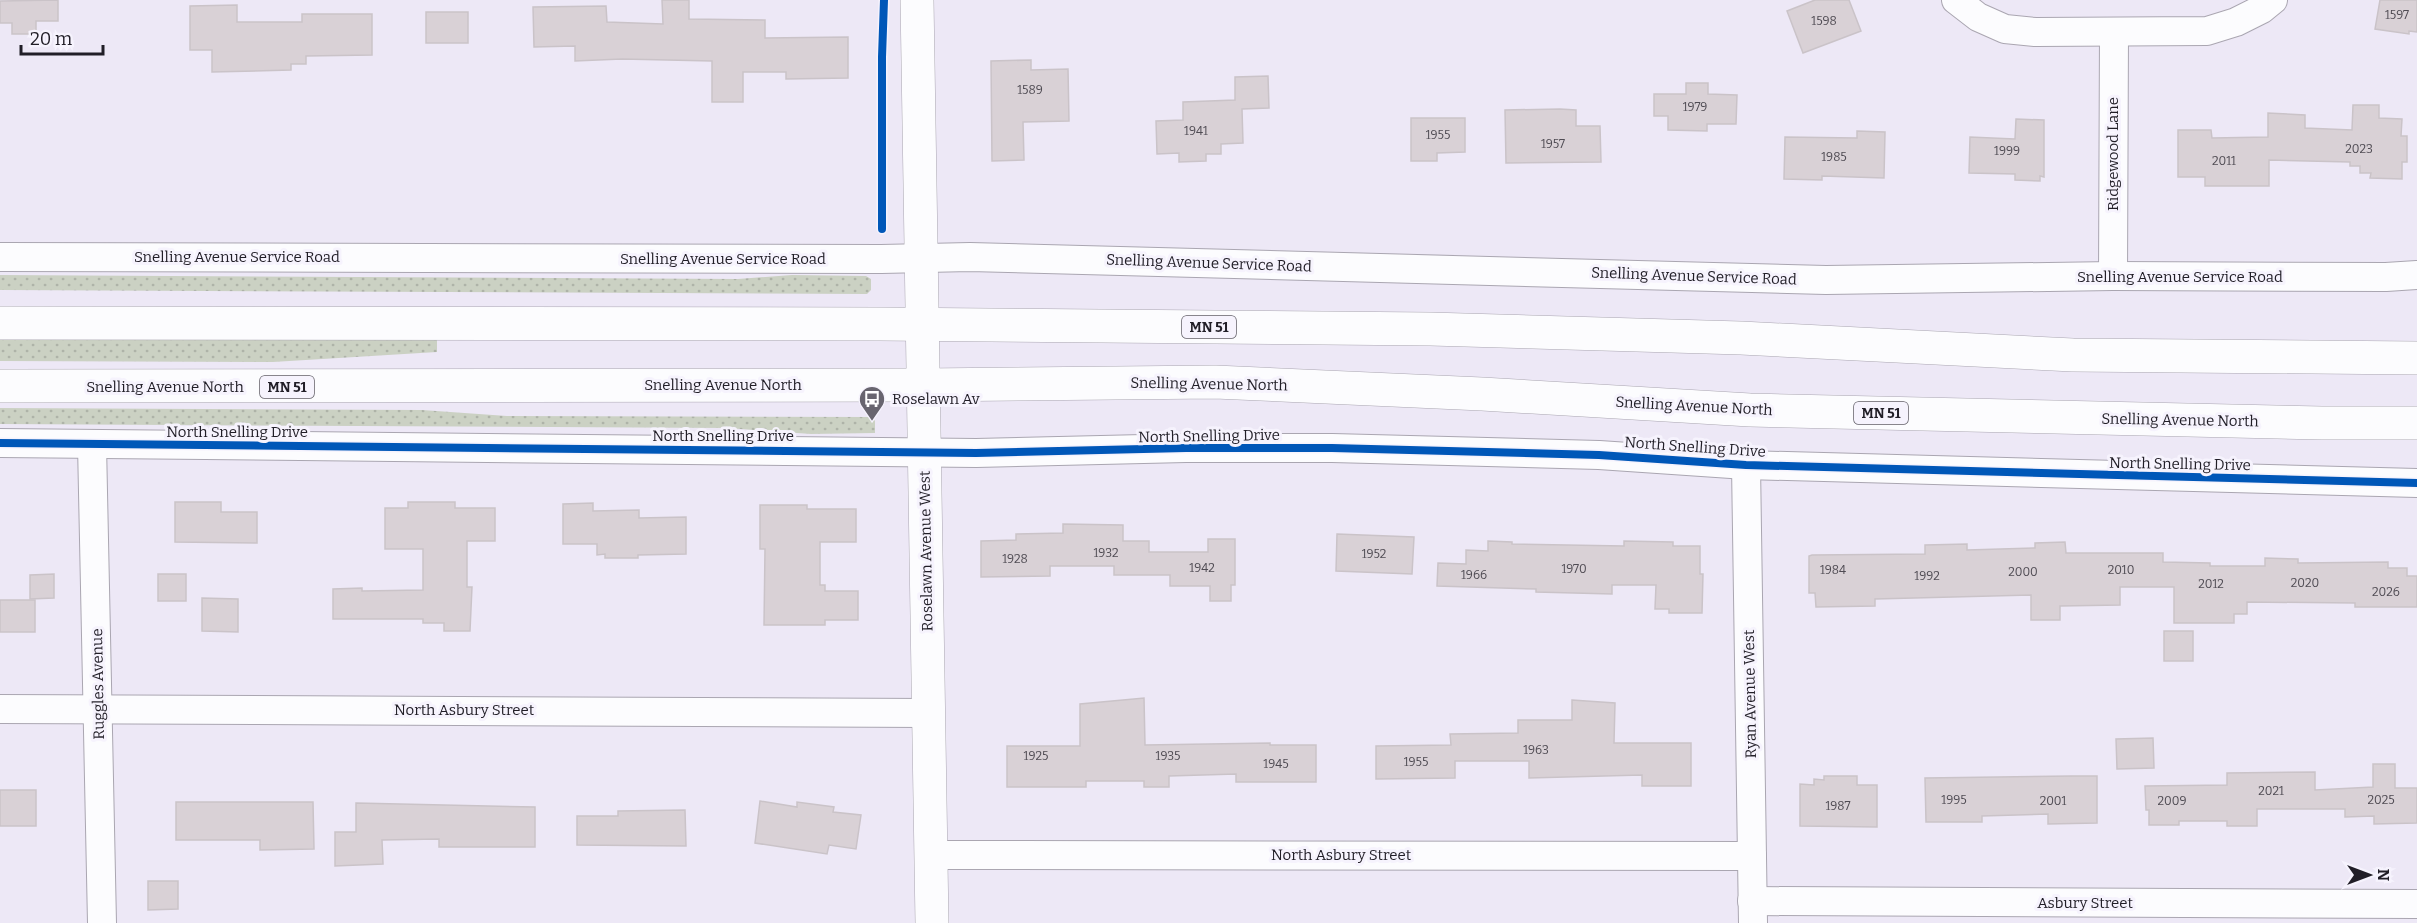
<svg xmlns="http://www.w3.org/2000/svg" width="2417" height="923" viewBox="0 0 2417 923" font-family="Bitter,serif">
	<defs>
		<pattern id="grass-dots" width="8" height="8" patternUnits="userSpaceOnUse" patternTransform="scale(1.5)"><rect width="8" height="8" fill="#cbd1c3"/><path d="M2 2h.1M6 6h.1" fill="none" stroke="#aeb3a8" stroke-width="1.8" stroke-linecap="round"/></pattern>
	</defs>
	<rect width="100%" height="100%" fill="#ede8f6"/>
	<g fill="url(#grass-dots)">
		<path d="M0,275L738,279L792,275L866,276L871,279V290L867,294L0,290Z"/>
		<path d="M0,337L437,340V352L273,362L0,361Z"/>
		<path d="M0,408L422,410L507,416L872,417L875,421V433L811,434L727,428L0,424Z"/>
	</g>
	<g fill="#d9d1d6" stroke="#cac3c8" stroke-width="1.5">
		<path d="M58,0V21H36V34H12V23H0V1Z"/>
		<path d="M662,0H689V19L765,20V38L848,37V78L786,79V72H743V102H712V61L622,59L575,61V46L534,47L533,7L606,6L607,22L663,24Z"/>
		<path d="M1815,0H1849L1861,31L1803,53L1787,11Z"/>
		<path d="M2380,0H2417V32L2409,31V34L2375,29Z"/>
		<path d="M237,5V22H302V14H372V55L306,56V64H291V70L212,72V50H190V6Z"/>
		<rect x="426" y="12" width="42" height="31"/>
		<path d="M1031,60V70L1068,69L1069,121L1023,122L1024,160L992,161L991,61Z"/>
		<path d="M1268,76L1269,108L1242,109L1243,143L1221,144V154H1206V161L1179,162V153L1157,154L1156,121L1183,120V102L1235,100V77Z"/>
		<path d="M1686,83H1708V94L1737,95L1736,124H1707V131L1668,130V116H1654V94H1686Z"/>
		<path d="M2353,105H2379V118L2402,119L2401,136H2407V162H2402V179L2370,178L2371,173H2360V166H2350V162L2269,160V186H2205V177H2178V130H2211L2212,138L2268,137V113L2305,115V128L2352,130Z"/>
		<path d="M1560,109L1576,110V126H1600L1601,162L1506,163L1505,110Z"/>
		<path d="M1411,118H1465V152L1437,153V161H1411Z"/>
		<path d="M2016,119L2044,120V177L2040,176V181L2015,180V174L1969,173L1970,137L2015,139Z"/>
		<path d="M1857,131L1885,132L1884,178L1822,176V180L1784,179L1785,137L1857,138Z"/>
		<path d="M175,502H221V512H257V543L175,542Z"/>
		<path d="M408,502H455V508H495V541H467V587H472L470,631H444V623H423V619H333V589L362,588V591L423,590V549H385V508H408Z"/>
		<path d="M593,503V511L639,510V518L686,517V554L638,555V558H605V554L597,555V544H563V504Z"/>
		<path d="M760,505H807V509H856V542H820V585H825V591H858V620H825V625H764L765,549H760Z"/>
		<path d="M1063,524L1123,525V541H1149V552H1208V539H1235V585H1231V601H1210V586H1170V575H1114V566H1050V576L981,577V541L1016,540V534L1063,533Z"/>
		<path d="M1337,534L1414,537L1412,574L1336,571Z"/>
		<path d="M1488,541L1512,542V544L1624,546V541L1673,542V546H1700V574H1703L1702,613H1669V609H1655L1656,585H1612V594L1536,592V589L1437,586L1438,563L1466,564V550L1488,551Z"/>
		<path d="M2065,542L2066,553H2163V562L2210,563V566H2265V558L2298,559V563L2388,562V568H2407V576H2417V607H2355V603L2247,602V614H2234V623H2174V587H2120V605L2060,606V620H2031V595L1875,599V606L1816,607L1815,593H1809V556L1812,555L1925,554V545L1967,544V550L2035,548V543Z"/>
		<path d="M54,574V598L30,599V575Z"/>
		<rect x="158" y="574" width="28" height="27"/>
		<path d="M202,598L238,599V632L202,631Z"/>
		<rect x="0" y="600" width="35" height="32"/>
		<rect x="2164" y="631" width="29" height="30"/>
		<path d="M1144,698L1145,745L1270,743V745H1316V782H1236V774L1169,776V787H1144V781H1086V787H1007V746H1080V704Z"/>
		<path d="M1572,700L1615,703L1614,743H1691V786H1642V775L1529,778V761H1455V778L1376,779V746L1451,745L1450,734L1518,733V720H1572Z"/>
		<path d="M2153,738L2154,768L2117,769L2116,739Z"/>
		<path d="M2373,764H2395V788H2417V823L2374,824V816L2345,817V809H2257V826H2227V821H2179V825H2149V810H2146L2145,786L2227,785V773L2315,772V790L2373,787Z"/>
		<path d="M1824,776H1857V785H1877V827L1800,826V784L1814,785V779L1824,780Z"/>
		<path d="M2072,776H2097V823L2048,824V814L1982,816V822H1926L1925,778Z"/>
		<rect x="0" y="790" width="36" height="36"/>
		<path d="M760,801L797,807V802L834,807L833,812L861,815L856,849L829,845L827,854L755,843Z"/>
		<path d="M176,802H313L314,849L260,850V840H176Z"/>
		<path d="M356,803L535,807V847H439V839L382,840L383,864L335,866V832H356Z"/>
		<path d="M685,810L686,846L577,845V816H618V811Z"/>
		<path d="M148,881H178V909L148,910Z"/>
	</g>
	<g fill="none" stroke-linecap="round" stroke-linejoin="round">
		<g stroke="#aaa6b1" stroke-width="30">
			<g id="minor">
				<path d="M1956,0L1978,17L2005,29L2035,32L2207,31L2236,22L2262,9L2273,0"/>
				<path d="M0,257L881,259L970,257L1826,280L2113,276L2386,277L2417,275"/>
				<path d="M2113,276L2114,32"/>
				<path d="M0,443L976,453L1186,448H1332L1599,455L1746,465L2417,483"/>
				<path d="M92,444L102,923"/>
				<path d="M1746,465L1753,923"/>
				<path d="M0,709L928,713"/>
				<path d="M930,855L1752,856"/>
				<path d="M1752,901L2417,904"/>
			</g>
		</g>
		<g stroke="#aaa6b1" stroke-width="34">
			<path id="tertiary" d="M917,0L932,923"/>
		</g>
		<g stroke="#aaa6b1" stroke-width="34">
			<g id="primary">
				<path d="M0,323L880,324L1430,329L1741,338L2073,355L2417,358"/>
				<path d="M0,386L923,385L1215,382L1482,394L1750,410L2322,423H2417"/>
			</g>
		</g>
		<use href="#minor" stroke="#fcfcfe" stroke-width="28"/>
		<use href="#tertiary" stroke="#fcfcfe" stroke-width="33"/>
		<use href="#primary" stroke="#fcfcfe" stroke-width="33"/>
		<g stroke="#f6f3fd" stroke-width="11">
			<g id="cycleway">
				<path d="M882,229V57L884,0"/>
				<path d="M0,443L976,453L1186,448H1332L1599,455L1746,465L2417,483"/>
			</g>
		</g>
		<use href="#cycleway" stroke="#0057b8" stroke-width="8"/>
	</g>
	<defs>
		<g id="bus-pin" transform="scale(1.35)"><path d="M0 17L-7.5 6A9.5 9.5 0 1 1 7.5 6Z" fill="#68656f" stroke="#f6f3fd"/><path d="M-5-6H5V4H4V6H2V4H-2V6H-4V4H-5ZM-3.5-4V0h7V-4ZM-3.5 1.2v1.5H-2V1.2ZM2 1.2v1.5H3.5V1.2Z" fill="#fff"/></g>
	</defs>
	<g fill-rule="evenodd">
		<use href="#bus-pin" x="872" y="399"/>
	</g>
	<g text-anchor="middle" stroke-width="6" stroke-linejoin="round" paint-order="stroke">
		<g font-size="12" fill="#4f4b53">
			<text x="2397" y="19">1597</text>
			<text x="1824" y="25">1598</text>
			<text x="1030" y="94">1589</text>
			<text x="1695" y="111">1979</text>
			<text x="1196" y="135">1941</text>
			<text x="1438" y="139">1955</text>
			<text x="1553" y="148">1957</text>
			<text x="2359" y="153">2023</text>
			<text x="2007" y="155">1999</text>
			<text x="1834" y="161">1985</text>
			<text x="2224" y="165">2011</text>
			<text x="1106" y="557">1932</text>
			<text x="1374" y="558">1952</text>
			<text x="1015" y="563">1928</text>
			<text x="1202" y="572">1942</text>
			<text x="1574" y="573">1970</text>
			<text x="1833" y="574">1984</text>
			<text x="2121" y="574">2010</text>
			<text x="2023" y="576">2000</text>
			<text x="1474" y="579">1966</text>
			<text x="1927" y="580">1992</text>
			<text x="2305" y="587">2020</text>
			<text x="2211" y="588">2012</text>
			<text x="2386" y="596">2026</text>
			<text x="1536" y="754">1963</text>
			<text x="1036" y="760">1925</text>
			<text x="1168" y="760">1935</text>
			<text x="1416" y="766">1955</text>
			<text x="1276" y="768">1945</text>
			<text x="2271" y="795">2021</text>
			<text x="1954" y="804">1995</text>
			<text x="2381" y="804">2025</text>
			<text x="2053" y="805">2001</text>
			<text x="2172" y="805">2009</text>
			<text x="1838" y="810">1987</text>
		</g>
		<g fill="#f6f3fd" stroke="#615e67" stroke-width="1.5">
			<rect x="1182" y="316" width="54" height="22" rx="4.5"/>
			<rect x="260" y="376" width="54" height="22" rx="4.5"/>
			<rect x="1854" y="402" width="54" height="22" rx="4.5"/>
		</g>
		<g font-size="14" font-weight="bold" fill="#211e27">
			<text x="1209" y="332">MN 51</text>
			<text x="287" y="392">MN 51</text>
			<text x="1881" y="418">MN 51</text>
		</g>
		<g font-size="15" fill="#211e27" stroke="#f6f3fd">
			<text transform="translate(2113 154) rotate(-90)" y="5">Ridgewood Lane</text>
			<text x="237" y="262">Snelling Avenue Service Road</text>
			<text x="723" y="264">Snelling Avenue Service Road</text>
			<text transform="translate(1209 263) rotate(2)" y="5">Snelling Avenue Service Road</text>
			<text transform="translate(1694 276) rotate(2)" y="5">Snelling Avenue Service Road</text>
			<text x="2180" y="282">Snelling Avenue Service Road</text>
			<text transform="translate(1209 384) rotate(1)" y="5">Snelling Avenue North</text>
			<text x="723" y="390">Snelling Avenue North</text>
			<text x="165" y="392">Snelling Avenue North</text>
			<text transform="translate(1694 406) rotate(3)" y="5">Snelling Avenue North</text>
			<text transform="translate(2180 420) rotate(1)" y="5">Snelling Avenue North</text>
			<text x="237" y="437">North Snelling Drive</text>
			<text x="723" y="441">North Snelling Drive</text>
			<text transform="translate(1209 436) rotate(-1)" y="5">North Snelling Drive</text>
			<text transform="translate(1695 447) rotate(4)" y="5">North Snelling Drive</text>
			<text transform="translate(2180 464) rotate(1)" y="5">North Snelling Drive</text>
			<text transform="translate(926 551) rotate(-91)" y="5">Roselawn Avenue West</text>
			<text transform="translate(98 684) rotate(-91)" y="5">Ruggles Avenue</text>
			<text transform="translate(1750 694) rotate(-91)" y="5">Ryan Avenue West</text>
			<text x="464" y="715">North Asbury Street</text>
			<text x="1341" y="860">North Asbury Street</text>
			<text x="2085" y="908">Asbury Street</text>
		</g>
		<g font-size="15" fill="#211e27" stroke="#f6f3fd" text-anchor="start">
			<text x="892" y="404">Roselawn Av</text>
		</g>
	</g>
	<g transform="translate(2369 875) rotate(90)" stroke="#f6f3fd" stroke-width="4.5" paint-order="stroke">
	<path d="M0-4.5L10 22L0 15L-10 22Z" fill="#211e27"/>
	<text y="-9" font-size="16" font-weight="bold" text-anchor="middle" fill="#211e27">N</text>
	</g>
	<path d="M21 45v9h82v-9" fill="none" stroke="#211e27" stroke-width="3"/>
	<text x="30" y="45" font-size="18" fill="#211e27" stroke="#f6f3fd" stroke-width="4.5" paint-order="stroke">20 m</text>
</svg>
